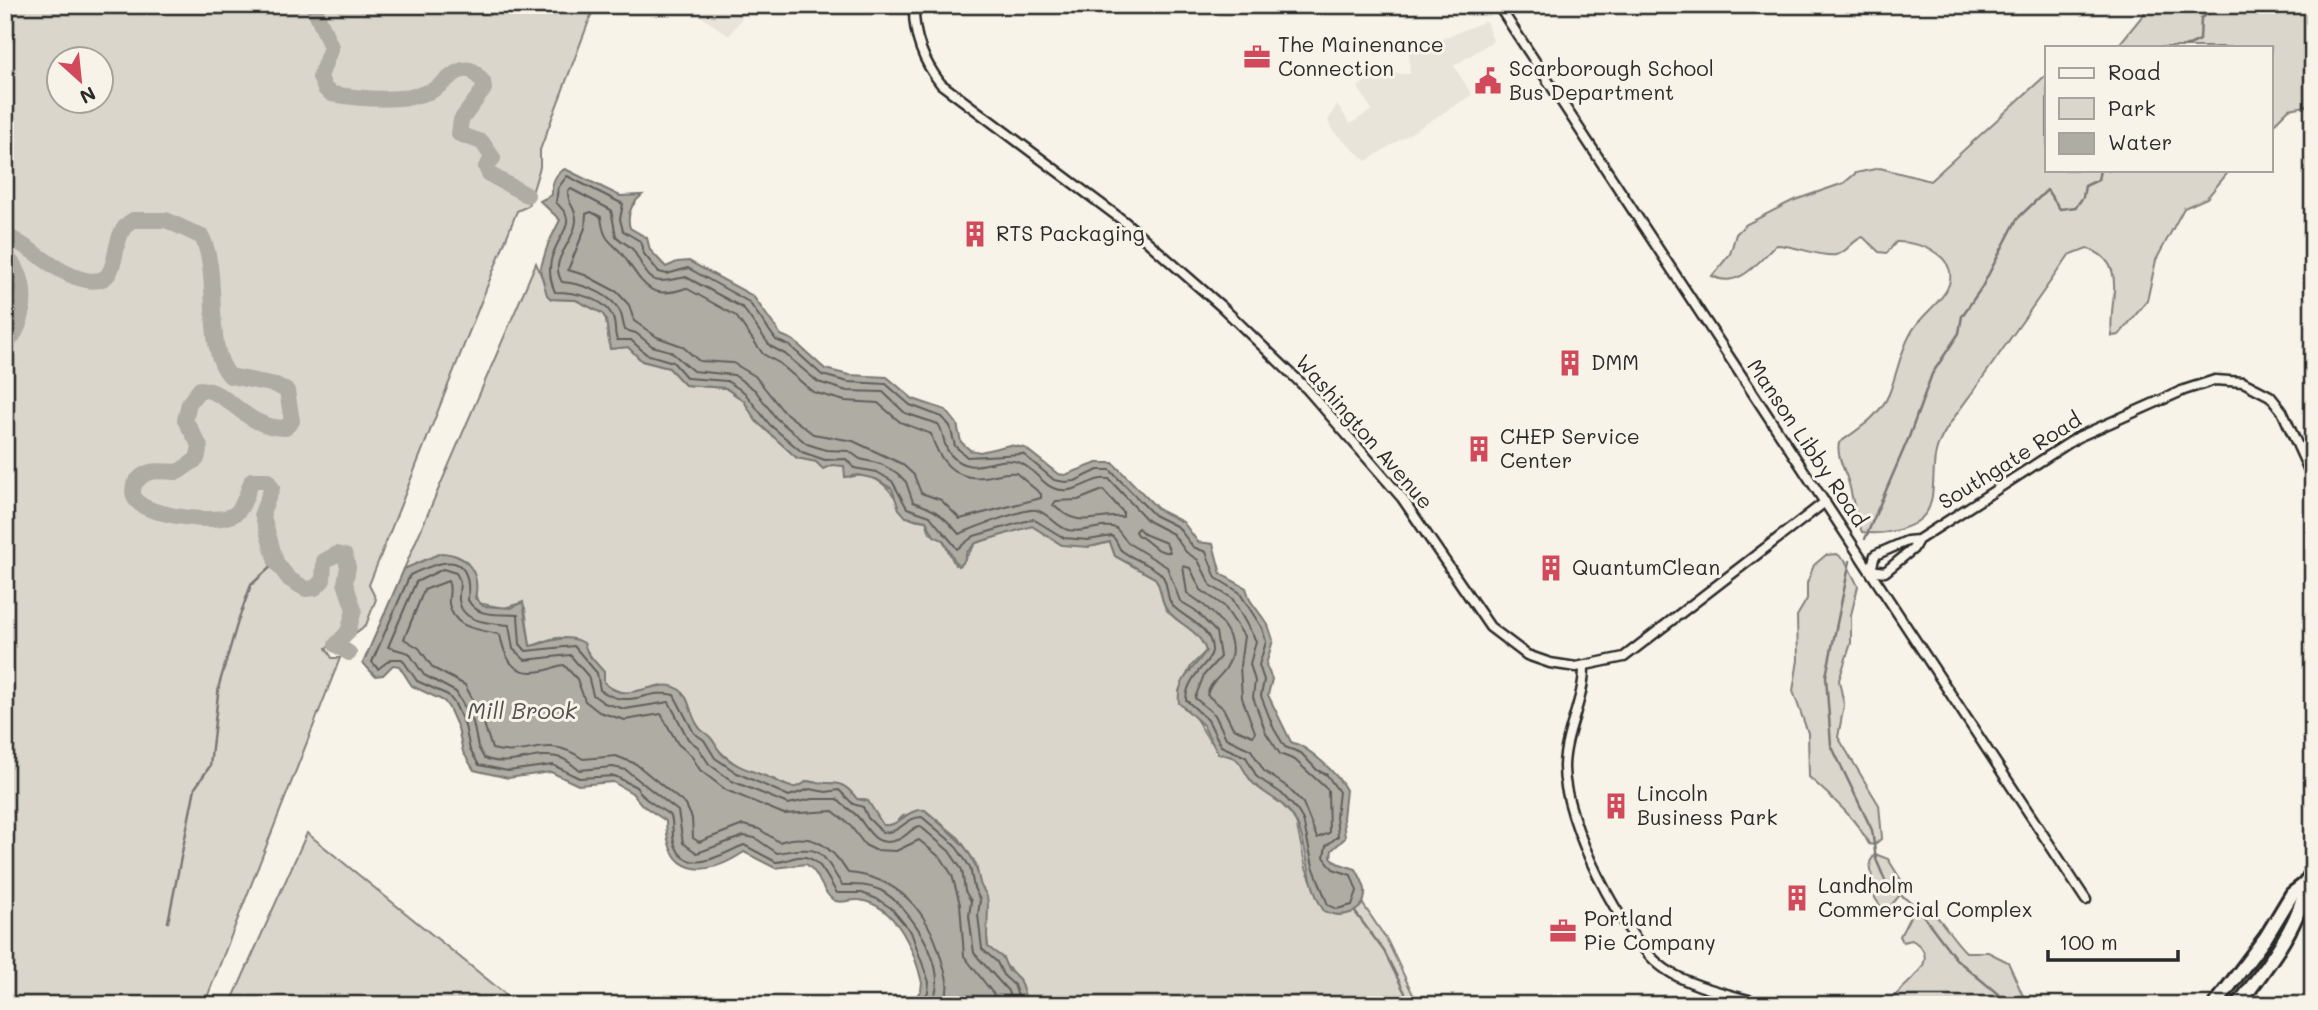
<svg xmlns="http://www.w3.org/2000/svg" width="2318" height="1010" viewBox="0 0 2318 1010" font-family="Mali,sans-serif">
	<rect width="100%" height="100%" fill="#f7f3e8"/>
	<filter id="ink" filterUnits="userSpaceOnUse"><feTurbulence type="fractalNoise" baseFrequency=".0143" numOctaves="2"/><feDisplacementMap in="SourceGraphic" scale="14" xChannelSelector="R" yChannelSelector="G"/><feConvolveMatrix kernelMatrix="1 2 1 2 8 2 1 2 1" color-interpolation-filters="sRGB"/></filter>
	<g filter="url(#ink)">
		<g fill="#e8e4da">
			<path d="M685,5H751L729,36Z"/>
			<path d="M1486,21L1493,41L1454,66L1472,95L1366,161L1332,130L1328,121L1337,104L1350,124L1372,110L1358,87L1366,81L1383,73L1410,74L1409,52Z"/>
		</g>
		<g fill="#dad6cc" stroke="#82807c" stroke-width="2" fill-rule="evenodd">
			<path d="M5,5H595L540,150V167L528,206L517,211L369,585L376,599L366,625L346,640L326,648L332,658H340L204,1005H5ZM60,60H102V102H60Z"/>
			<path d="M2151,5H2313V105L2289,109L2271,127V47H2117Z"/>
			<path d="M2047,74V170H2230L2207,198L2184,208L2156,260L2147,301L2119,335L2112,336C2107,302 2131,264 2087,248L2069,255C2039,298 2009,340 1979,383C1966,402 1950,420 1940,441C1929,460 1938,497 1926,513C1914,530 1881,536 1862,532C1855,516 1854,504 1850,488C1847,472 1836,459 1839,443C1857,430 1880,416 1889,394C1897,374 1900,352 1911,333C1919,317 1937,306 1946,291C1964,258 1921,241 1896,242L1887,253L1879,252L1863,237C1852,240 1847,253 1836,255C1822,258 1794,245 1776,245C1758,262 1739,290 1712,276L1730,254L1736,234L1745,225L1792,201L1844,183L1856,173L1880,168L1930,181Z"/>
			<path d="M536,263L551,299L576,300L602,313L606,319L610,349L628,347L642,361L669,368L685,385L725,388L744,401L757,421L797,458L844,466L850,477C883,469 894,498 911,519L926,521L930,533L943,540L955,565L965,559L976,543L1032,526L1062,545L1095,546L1110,542L1115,556L1155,578C1162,587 1160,600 1167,610C1180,626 1199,629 1206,651L1191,666L1179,691L1209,740L1242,762L1251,781L1276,798L1291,814L1296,822L1306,868L1324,911C1340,918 1351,916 1362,903L1387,940L1418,1005H1028L1019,979L988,947L985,915L987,899L980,886L976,864L959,838L925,810L903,816L894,825H883L865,799H857C841,777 831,786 807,781C794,793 787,786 773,779C763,775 752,773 742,768C721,757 688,721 685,696L661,685L625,694L606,686C595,662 584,631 551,639C543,641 538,645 530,646L525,608L521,603L504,608L478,603L466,561C444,547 426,561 404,569Z"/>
			<path d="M1837,554L1845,560L1858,586L1851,615V643L1839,680L1844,705L1838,737L1879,805L1882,838L1874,845L1869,844C1856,818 1830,796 1809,777L1808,733L1793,691L1798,660L1797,616L1807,599V583L1814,565L1826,555Z"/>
			<path d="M307,833L504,993L515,1005H230Z"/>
			<path d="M1875,854L1888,859L1906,888L1889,908L1881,907L1875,898L1870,862Z"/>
			<path d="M1921,903C1938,912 1951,938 1966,952H1988L2008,962L2027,1005H1887C1901,984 1947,962 1912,940L1903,942L1900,936L1914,909Z"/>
		</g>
		<g fill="#afaca4" stroke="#7a7874" stroke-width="2">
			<path d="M565,169L620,196L642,195C631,204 626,214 630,228L647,238L650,250L666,267L677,262L689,261L753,296L781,335L793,340L825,369L849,375L887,377L913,399L946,410L957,424L961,442L970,450L980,452L1010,445L1025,448L1058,474L1065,475L1097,463H1113L1159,510L1183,522L1198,542L1213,544L1221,574L1246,588L1250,600L1268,625L1273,640L1266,665L1272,679L1268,695L1291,742C1309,747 1337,773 1346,790L1343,818L1345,838L1332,850L1331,857L1337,863L1356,869C1359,875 1364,883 1365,890C1367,914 1341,919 1324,911C1306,885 1309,844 1294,818C1284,801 1266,796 1253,783C1238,767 1246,757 1218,754L1203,725L1179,703C1176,679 1195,668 1206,651C1199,629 1180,626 1167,610C1160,600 1162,587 1155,578L1115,556L1110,542L1089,547L1062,545L1032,526L976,543L967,552L963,563L958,566L943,540L934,536L926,521L906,517L899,509L892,489L876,479L858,475L845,477L844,466L832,465L823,469L816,462L797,458L756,421L744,401L726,388L685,385L669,368L642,361L628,347L610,349L606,319L602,313L576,300L551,299L547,295L540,270L548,244L560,220L540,201L552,195C551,185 555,173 565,169Z"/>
			<path d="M441,553C467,554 481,573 475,598L483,606L511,608L523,602L530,646C549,643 566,632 584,643L588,654L604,672V682C627,710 663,670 683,693C690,701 691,716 698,726C701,731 706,733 710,737C715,742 717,749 722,754C737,769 756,771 774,780C788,786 794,792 807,781C832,787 839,775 857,799L868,801L883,825C899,828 906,808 925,810C951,835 973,844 980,883C981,888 986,892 987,897C990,909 985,932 988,947L1003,958L1008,970L1019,979L1028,1005H914L912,1002L921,990L922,983C915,952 897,905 859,900C851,899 839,905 832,899C820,889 820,873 806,864L775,868L744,852C704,879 667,876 666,821L642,805L632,793L613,782L578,785L551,772L508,778L474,770L463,752L458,728L449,708L444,701L412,686L399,666L393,665L383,675L375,676L363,663L404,569Z"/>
		</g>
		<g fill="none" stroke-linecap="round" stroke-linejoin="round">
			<g stroke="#605f5b" stroke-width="2">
				<path d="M567,176L623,204L620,219L623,231L640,241L644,254L659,272L667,274L688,268L749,302L776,340L790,346L822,375L848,382L886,384L910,405L942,417L950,426L955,446L967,457L1023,454L1054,480L1065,482L1075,481L1098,470H1110L1154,515L1178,527L1193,547L1206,552L1216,578L1239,592L1262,628L1266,642L1259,665L1264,680L1261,696L1274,729L1285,747L1301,753L1317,770L1327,775L1339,792L1336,817L1338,836L1326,846L1324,857L1333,869L1351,875L1357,891L1352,905L1337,909L1328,905L1313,866L1303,820L1297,810L1281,793L1257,777L1246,757L1221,746L1208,720L1186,700C1186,676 1213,661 1212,650C1212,628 1188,620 1175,608C1164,599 1170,583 1161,574C1152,564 1128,558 1120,549C1117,544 1117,540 1112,536L1088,540L1064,538L1033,519L974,536L957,549C948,536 939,529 930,516L907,508L892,481L877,472L854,468L846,459L825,460L802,452L770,425L744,392L727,381L687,378L673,362L646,354L631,340H617C614,333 616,325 613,318C606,297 572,292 555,292C537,251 574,233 566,215C564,210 559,206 556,202L558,188Z"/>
				<path d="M571,189L611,210L616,236C621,242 630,245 634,251C653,285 649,284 686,277L743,308L770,346L785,354L818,382L847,391L883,392L905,413L938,424C945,433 942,445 950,454C972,481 998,451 1022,464C1037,471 1044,489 1062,490C1080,492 1093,476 1109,479L1148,521L1173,534L1186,552L1198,560L1211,586L1232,598L1256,641L1250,664L1255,681L1253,697L1266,733L1280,754L1295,760L1328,790L1329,833L1317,838L1303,803L1286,786L1264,771L1251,750L1226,738L1215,715L1195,698L1204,675L1220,657L1216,632L1195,610L1180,601L1167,567L1128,543L1116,528C1100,523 1085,534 1068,530C1056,527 1049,513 1036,510C1024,508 971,529 959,534C944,516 935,509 913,502L906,482L897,473L881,464L860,459L849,451L826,450L807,444L776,418L755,390L734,375L693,371L670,351L652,346L636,333L625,330C623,325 623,319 621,314C613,294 581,283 562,282C548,258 574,245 576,221C577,208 567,205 568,191Z"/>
				<path d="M591,212L601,217C604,245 613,240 625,258C644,285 650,301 686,288L736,316L763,354L779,363L813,392L845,401L878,403L900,422L931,434C938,459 954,481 984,477C995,476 1005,471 1016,473L1041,494V498L960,519L941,500L921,493L914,475L902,464L853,441L813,434L783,411L755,376L733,363L699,361L682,346L657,337L634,321L629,305L617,292L585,275L568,270L585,228L586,214Z"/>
				<path d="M1103,490L1123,512V517C1090,515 1081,530 1053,505L1056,501L1078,500Z"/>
				<path d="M1138,528L1144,534L1166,543L1170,552C1156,554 1147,538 1137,535L1135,531Z"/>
				<path d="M1183,566L1190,568L1201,590L1224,606L1244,636L1240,666L1242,698L1255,732L1253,736L1233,728L1223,708L1207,695C1210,682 1219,679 1226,668C1246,637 1210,608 1187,593Z"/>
				<path d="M919,1005L928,992L929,982L911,932L891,908L877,899L862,893H837C827,879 820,854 798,857C790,858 784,862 776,862L744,845C723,853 688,878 675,845C671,835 674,826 671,816L646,799L636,787L615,776L579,778L553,765L508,771L479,765L470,750L465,726L455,704L448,695L417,681L402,659H391L378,669L372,662L410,575C443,559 472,550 468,600C478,619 500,613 518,615L520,644L526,651L574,646L597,673L600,690C630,711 646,688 674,695L694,733L704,740L715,758L737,773L789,796L810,789L826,792L839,790L853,804L863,807L868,818L882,832C900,835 905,817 922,817L954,844L970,867L974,888L980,900L978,915L982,949L997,962L1003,975L1014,985L1021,1005"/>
				<path d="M928,1005C957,977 909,904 880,890C866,884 856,885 842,885C818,847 822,846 777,853L755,838L744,836L697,853L683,843L678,811L626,770L613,767L579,770C573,766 568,760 561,758C536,750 510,769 484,758L478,747L473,722L456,692L424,675L409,653L388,647L416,582L443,569L456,573C463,583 458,589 459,600C462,624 492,623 509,625L513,649L525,660L570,655L588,676L593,695L604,703L625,709L669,702L688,739L698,747L709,764L732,781L788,804L812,799H837C843,806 853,811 858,817C869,830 875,848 897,840C907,837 910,828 920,826L949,851L962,870L965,891L971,901L969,916L974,953L1008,991L1012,1005"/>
				<path d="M942,1005C952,988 946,975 941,958C928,911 898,877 848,873C830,844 812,832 779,842L759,829L743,825L699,842L693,838L692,818L686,805L636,764L616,756L583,759C545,733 529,759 492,749L482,717L465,685L433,668L419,648L404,639L424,590L448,581C452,589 448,595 449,604C455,631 479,628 500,635C506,662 514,678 547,670C554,668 557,665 564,665L577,679L585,701L599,712L625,720L661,714L678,744L691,755L700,770L726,790L784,814L833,811L849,824L865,845L875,850L896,851L919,840L942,859L952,875L960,904L964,956L1002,1005"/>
			</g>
			<g stroke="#7a7874" stroke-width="2.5">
				<path d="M2185,47L2200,40L2201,18L2224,5"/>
				<path d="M1865,539L1909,437L1932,374L1959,333L1962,316L1982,287L2017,219L2047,190L2060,209L2076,207L2083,197L2085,186L2098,180L2100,170"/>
				<path d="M1850,561L1826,676L1831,745L1872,830L1876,859L1887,885L1916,906L1956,959L2011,1005"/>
				<path d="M1355,912L1384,951L1411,1005"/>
				<path d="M168,922L195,788L210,766L219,685L238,621L251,585L276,562"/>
			</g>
			<g stroke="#afaca4" stroke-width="16">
				<path d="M313,5L331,47L320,77L325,89L332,94C362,99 402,103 431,91C445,85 457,64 473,71L483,82L484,89L461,120L459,134L482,142L493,158L486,167L489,174L527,195"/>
				<path d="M5,235C32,247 56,274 86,280C127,288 105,235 133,220H166L202,237C221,275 203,348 230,376L276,385L287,391L292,421L285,428C244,428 231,391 200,389L189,403L185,420L200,446L197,459L178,472C160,472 146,466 134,485C132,493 133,499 140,504C155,516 219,525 235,514C245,506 247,491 252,480H267L272,488L262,513L276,562L289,579L306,589L315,588L323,580L324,561L337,554L345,556L348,567L345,583L354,610L348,632L336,645L349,653"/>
				<path d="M5,258C31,271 28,328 5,344"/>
			</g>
			<g stroke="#2b2b2b" stroke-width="13">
				<g id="street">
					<path d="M914,5C913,35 922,60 941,84L1125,222L1222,307L1307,389L1402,498L1490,627L1527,655L1550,663L1576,667L1624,657L1825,502"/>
					<path d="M1498,5L2086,900"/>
					<path d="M1918,540L1907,541L1875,555L1871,570L1885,572L1913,549L1918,540L2078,437L2184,390L2215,380L2243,382L2270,396L2282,411L2313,479"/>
					<path d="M1584,667C1584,701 1565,732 1564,766C1563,819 1622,939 1665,969C1692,988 1734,995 1766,1005"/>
				</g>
			</g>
			<g stroke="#2b2b2b" stroke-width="18">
				<g id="primary">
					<path d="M2215,1005L2266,937L2292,894L2305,884L2313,871"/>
					<path d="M2238,1005C2261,974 2303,922 2305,884"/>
				</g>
			</g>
			<use href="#street" stroke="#f7f3e8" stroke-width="8"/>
			<use href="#primary" stroke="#f7f3e8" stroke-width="12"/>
		</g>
	</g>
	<defs>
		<g id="office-bare" transform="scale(2.1)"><path d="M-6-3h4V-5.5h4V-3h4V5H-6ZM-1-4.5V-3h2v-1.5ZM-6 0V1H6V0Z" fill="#d1495b" stroke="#f7f3e8" stroke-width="2.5" paint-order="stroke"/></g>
		<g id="civic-bare" transform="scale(2.1)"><path d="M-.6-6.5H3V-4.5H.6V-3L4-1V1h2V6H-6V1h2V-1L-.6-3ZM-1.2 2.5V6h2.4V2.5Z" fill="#d1495b" stroke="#f7f3e8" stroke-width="2.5" paint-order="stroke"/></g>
		<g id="building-bare" transform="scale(2.1)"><path d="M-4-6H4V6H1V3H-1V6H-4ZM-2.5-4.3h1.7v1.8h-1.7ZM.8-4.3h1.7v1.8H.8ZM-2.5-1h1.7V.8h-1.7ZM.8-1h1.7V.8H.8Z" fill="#d1495b" stroke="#f7f3e8" stroke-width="2.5" paint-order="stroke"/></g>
	</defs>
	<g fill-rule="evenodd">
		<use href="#office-bare" x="1257" y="57"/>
		<use href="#civic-bare" x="1488" y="81"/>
		<use href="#building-bare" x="975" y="234"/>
		<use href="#building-bare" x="1570" y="363"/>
		<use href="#building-bare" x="1479" y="449"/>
		<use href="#building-bare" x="1551" y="568"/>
		<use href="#building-bare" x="1616" y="806"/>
		<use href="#building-bare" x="1797" y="898"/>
		<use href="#office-bare" x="1563" y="931"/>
	</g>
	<g text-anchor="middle" stroke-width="6" stroke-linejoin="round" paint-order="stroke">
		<g font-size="21" fill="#2b2b2b" stroke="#f7f3e8" text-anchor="start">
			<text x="1278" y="52">The Mainenance<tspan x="1278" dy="24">Connection</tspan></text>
			<text x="1509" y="76">Scarborough School<tspan x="1509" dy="24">Bus Department</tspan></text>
			<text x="996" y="241">RTS Packaging</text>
			<text x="1591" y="370">DMM</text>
			<text x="1500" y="444">CHEP Service<tspan x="1500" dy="24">Center</tspan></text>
			<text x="1572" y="575">QuantumClean</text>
			<text x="1637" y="801">Lincoln<tspan x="1637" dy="24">Business Park</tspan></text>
			<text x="1818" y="893">Landholm<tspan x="1818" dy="24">Commercial Complex</tspan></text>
			<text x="1584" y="926">Portland<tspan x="1584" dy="24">Pie Company</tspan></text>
		</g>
		<g font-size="21" fill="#2b2b2b" stroke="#f7f3e8">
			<text transform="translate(1364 432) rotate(49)" y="7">Washington Avenue</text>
			<text transform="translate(1807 443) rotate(56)" y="7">Manson Libby Road</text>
			<text transform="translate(2010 461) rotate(-32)" y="7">Southgate Road</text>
		</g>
		<g font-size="23" font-style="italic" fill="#53524f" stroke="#f7f3e8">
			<text x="522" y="719">Mill Brook</text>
		</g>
	</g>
	<rect width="2318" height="1010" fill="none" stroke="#f7f3e8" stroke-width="28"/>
	<rect x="14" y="14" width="2290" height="982" fill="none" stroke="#2b2b2b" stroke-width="2.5" filter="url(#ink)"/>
	<rect x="2045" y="46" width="228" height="126" fill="#f7f3e8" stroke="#a5a39c" stroke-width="2"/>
	<rect x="2059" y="68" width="35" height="10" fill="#f7f3e8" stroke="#a5a39c" stroke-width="2"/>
	<text x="2108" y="80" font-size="21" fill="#2b2b2b">Road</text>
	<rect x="2059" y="98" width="35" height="21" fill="#dad6cc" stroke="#a5a39c" stroke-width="2"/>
	<text x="2108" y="116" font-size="21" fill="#2b2b2b">Park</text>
	<rect x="2059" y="133" width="35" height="21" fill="#afaca4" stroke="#a5a39c" stroke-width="2"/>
	<text x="2108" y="150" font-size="21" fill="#2b2b2b">Water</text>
	<g transform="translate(80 80) rotate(153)"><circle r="33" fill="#f7f3e8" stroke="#a5a39c" stroke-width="2"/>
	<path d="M0-5L12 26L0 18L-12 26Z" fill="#d1495b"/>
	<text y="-10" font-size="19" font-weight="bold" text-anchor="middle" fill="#2b2b2b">N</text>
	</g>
	<path d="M2048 950v10h130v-10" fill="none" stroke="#2b2b2b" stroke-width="3.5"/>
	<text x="2059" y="950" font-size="21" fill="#2b2b2b" stroke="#f7f3e8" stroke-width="5" paint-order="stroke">100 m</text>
</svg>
